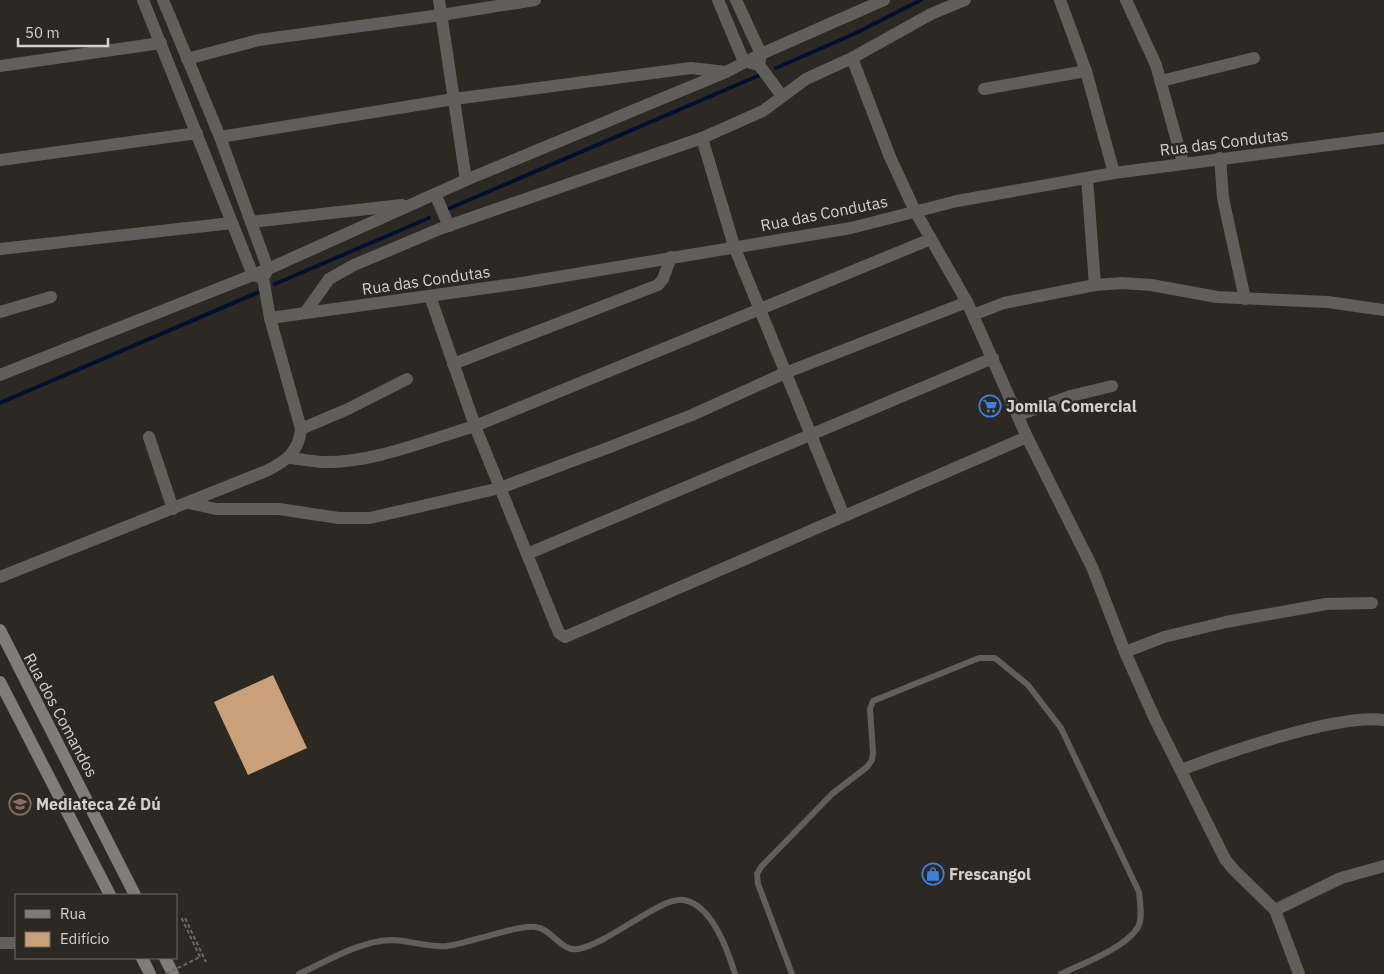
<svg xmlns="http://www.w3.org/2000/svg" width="1384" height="974" viewBox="0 0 1384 974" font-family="'IBM Plex Sans',sans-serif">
	<rect width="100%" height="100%" fill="#2c2922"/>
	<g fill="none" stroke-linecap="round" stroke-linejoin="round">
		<g stroke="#030f31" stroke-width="4">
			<path d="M776,68L854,34L921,0"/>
			<path d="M448,209L760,75"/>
			<path d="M275,284L429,218"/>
			<path d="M0,403L259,292"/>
		</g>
	</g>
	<path fill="#c9a07a" d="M273,675L307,748L248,775L214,702Z"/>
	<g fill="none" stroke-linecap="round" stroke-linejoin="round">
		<path stroke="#6a6862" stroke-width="2" stroke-dasharray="4 2.5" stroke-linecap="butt" d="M200,957L182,919L185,918L206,962"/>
		<g stroke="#605f5b" stroke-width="6">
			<path d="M299,974C327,961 360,941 391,940C409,940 429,948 447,946C471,943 515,925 536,927C552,929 561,952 578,949C608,944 660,897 683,900C712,904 728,951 735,974"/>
			<path d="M792,974L758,884L757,874L761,867L832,794L867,767L872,760L873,752L870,709L873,701L979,658H995L1028,685L1061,728L1139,892C1140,903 1143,918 1138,927C1127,947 1082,964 1061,974"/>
		</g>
		<g stroke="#605f5b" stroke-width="12">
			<path d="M143,0L253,275L260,277"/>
			<path d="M439,0L466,180"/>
			<path d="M718,0L744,62"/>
			<path d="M736,0L761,54L759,65"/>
			<path d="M1060,0L1086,71L1114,173"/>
			<path d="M1126,0L1156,65L1183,163"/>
			<path d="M852,58L890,157L915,211L967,302L1027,437L1092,567L1125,652L1154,717L1225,859L1234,870L1275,910L1299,974"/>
			<path d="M187,59L259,40L441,15L535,0"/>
			<path d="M751,63L759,65L782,96"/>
			<path d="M0,66L161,43"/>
			<path d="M1161,81L1254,58"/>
			<path d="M984,89L1086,71"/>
			<path d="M220,137L454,99L691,68L726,72L761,54L884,0"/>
			<path d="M702,138L734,246L844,516"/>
			<path d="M1220,158L1223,198L1245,299"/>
			<path d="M0,160L197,133"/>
			<path d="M1087,178L1095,285"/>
			<path d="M435,194L449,226"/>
			<path d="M251,222L402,205"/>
			<path d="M0,249L232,223"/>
			<path d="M430,296L475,426L559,633L565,637L1027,437"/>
			<path d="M0,312L51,297"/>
			<path d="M305,313L329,279L354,265L442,228L702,138L763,111L806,79L852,58L931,14L965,0"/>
			<path d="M973,315L1004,303L1095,285L1122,283L1151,285L1217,297L1328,302L1384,310"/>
			<path d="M270,318L522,283L851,228L957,201L1114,173L1384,138"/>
			<path d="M453,364L658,285L663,279L671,257"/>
			<path d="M0,375L268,269L466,180L726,72"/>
			<path d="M1018,415L1071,396L1112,386"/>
			<path d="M301,429L348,409L407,379"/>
			<path d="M149,437L173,509"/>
			<path d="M290,458C300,459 310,461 321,462C370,464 428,440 475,426L931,239"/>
			<path d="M189,503L216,509H279L339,518H370L500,488L610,447L692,415L785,373L967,302"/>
			<path d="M527,554L993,358"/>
			<path d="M0,577L266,471C285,462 299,452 301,429L270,318L263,278L268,269L220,137L163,0"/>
			<path d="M1125,652L1164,637L1226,622L1326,604L1372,603"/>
			<path d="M1181,770C1225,753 1339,713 1384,720"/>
			<path d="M1275,910L1341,878L1384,866"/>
			<path d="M0,943H16"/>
		</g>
		<g stroke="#7f7d78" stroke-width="12">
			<path d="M0,630L135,895"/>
			<path d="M0,682L110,895"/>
			<path d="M142,958L150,974"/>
			<path d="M165,958L173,974"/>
		</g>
		<path stroke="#6a6862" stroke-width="2" stroke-dasharray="4 2.5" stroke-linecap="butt" d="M166,974L200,957"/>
	</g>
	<defs>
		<g id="supermarket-ring" transform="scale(1.125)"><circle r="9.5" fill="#2c2922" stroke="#3f7fe0" stroke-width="1.5"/><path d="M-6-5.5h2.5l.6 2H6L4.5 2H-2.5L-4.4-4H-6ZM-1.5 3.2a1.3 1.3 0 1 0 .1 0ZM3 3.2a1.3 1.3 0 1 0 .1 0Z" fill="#3f7fe0"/></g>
		<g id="university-ring" transform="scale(1.125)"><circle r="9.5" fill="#2c2922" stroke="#8d6e63" stroke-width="1.5"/><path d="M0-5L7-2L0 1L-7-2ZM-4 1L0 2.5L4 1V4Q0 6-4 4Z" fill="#8d6e63"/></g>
		<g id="shop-ring" transform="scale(1.125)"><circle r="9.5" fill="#2c2922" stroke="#3f7fe0" stroke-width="1.5"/><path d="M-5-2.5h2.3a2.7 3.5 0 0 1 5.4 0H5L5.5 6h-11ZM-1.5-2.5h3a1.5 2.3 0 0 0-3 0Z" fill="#3f7fe0"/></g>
	</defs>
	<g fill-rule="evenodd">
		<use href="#supermarket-ring" x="990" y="406"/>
		<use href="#university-ring" x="20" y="804"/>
		<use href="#shop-ring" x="933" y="874"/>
	</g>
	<g text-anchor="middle" stroke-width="5" stroke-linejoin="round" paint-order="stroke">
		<g font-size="16" fill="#d3d1cd" stroke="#2c2922">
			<text transform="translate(1224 142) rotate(-7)" y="6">Rua das Condutas</text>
			<text transform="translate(824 213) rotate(-11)" y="6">Rua das Condutas</text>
			<text transform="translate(426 280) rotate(-8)" y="6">Rua das Condutas</text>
			<text transform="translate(61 715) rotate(62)" y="6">Rua dos Comandos</text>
		</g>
		<g font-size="16" font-weight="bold" fill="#d3d1cd" stroke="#2c2922" text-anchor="start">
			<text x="1006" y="412">Jomila Comercial</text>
			<text x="36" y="810">Mediateca Zé Dú</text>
			<text x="949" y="880">Frescangol</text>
		</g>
	</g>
	<rect x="15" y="894" width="162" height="65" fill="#2c2922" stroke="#6f6c66"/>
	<rect x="25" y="910" width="25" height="8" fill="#7f7d78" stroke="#6f6c66"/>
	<text x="60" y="919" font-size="15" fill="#d3d1cd">Rua</text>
	<rect x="25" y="932" width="25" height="15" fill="#c9a07a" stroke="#6f6c66"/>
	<text x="60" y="944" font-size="15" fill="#d3d1cd">Edifício</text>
	<path d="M18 38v8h90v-8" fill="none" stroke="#d3d1cd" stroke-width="2.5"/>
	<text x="25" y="38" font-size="15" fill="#d3d1cd" stroke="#2c2922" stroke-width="4" paint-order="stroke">50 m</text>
</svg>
